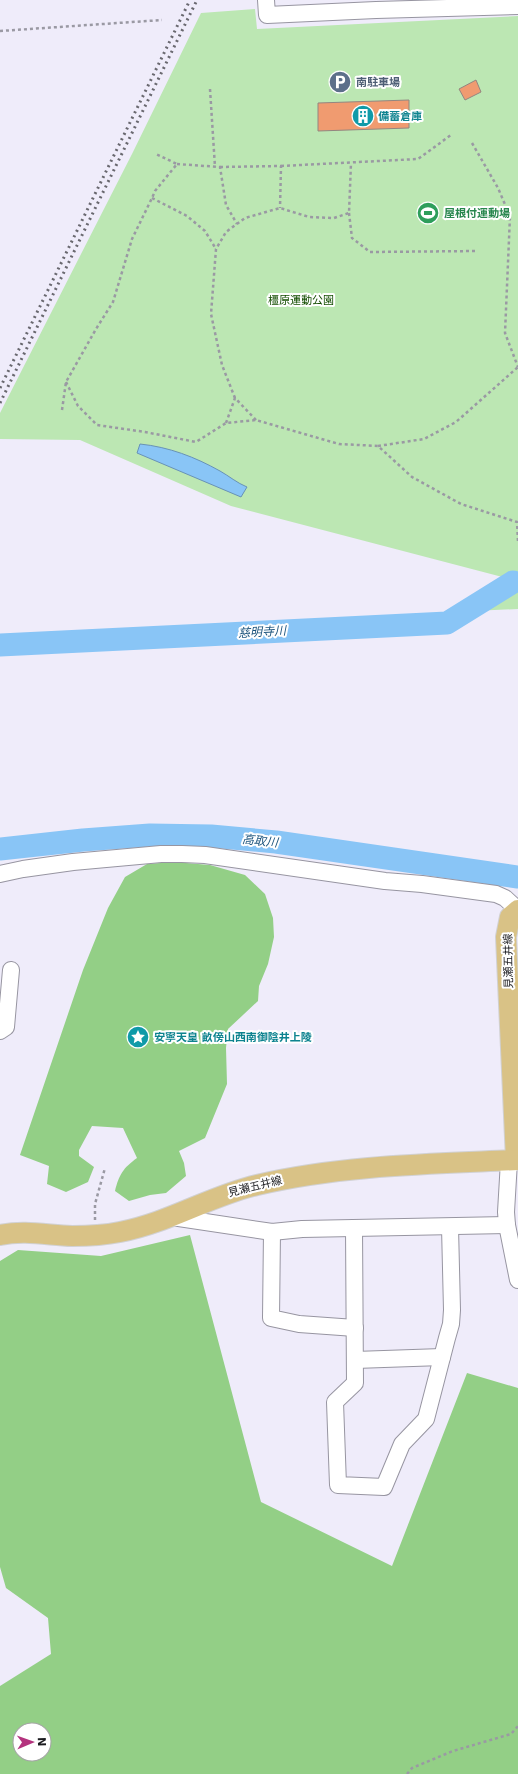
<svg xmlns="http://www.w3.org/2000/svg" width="518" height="1774" viewBox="0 0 518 1774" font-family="'DejaVu Sans','Noto Sans JP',sans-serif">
	<rect width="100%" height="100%" fill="#efecfa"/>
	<g fill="#bce7b3">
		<path d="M255,9L257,29L518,16V581L231,506L80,440L0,439V413L132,154L201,13Z"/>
		<path d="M518,585V609L473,611Z"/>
	</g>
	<g fill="#93cf86" fill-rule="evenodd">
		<path d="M174,862L210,865L245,875L265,894L273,918L274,937L268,964L259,986L258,1001L228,1029L226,1048L227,1084L205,1138L179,1151L184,1163L186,1176L166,1193L150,1195L129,1201L115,1191C119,1175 123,1168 137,1158L123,1128L92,1126L79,1150V1156L94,1167L88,1182L66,1192L47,1184L49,1166L20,1155L83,970L108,908L125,877L147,864Z"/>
		<path d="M190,1235L261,1502L392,1566L467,1373L518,1388V1774H0V1686L51,1654L48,1618L6,1588L0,1567V1261L18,1250L101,1256ZM20,1730H44V1754H20Z"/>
	</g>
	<path fill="#89c5f6" stroke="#6892b6" d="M140,444C169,447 195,457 220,471C229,476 237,483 247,487L241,497L137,453Z"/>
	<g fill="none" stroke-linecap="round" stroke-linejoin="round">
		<g stroke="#89c5f6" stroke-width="23">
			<path d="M0,645L447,623L513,582"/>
			<path d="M0,849L83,840L150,835L211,836L276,842L518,877"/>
		</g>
	</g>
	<g fill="#f09b70" stroke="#938680">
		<path d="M476,80L481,92L465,100L459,89Z"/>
		<path d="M409,100V128L318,131V103Z"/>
	</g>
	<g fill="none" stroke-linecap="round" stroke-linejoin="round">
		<g stroke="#9795a1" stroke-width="18">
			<g id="minor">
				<path d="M266,0L267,15L376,10L518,6"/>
				<path d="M0,874L23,869L73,862L161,854H182L205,855L385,881L422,884L496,894L505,898L518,910"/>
				<path d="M0,1031L6,1027L11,970"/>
				<path d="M509,1161L506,1212L507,1225L518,1280"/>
				<path d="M172,1217L272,1232L302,1229L507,1225"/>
				<path d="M354,1228L355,1383L335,1402L338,1485L384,1487L402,1444L426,1419L447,1338L451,1324L452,1310L450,1227"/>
				<path d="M272,1232L271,1318L299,1324L355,1328"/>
				<path d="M355,1360L442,1357"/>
			</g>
		</g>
		<g stroke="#d1d1d2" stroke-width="22">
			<g id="major">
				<path d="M516,1160L506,937L510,917L518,910"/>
				<path d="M0,1235C24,1230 47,1235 72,1236C88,1236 105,1235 120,1232C168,1223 210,1196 257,1185C342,1165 431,1164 518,1160"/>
			</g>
		</g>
		<g stroke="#9a99a3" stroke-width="2.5" stroke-dasharray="3 3" stroke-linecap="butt">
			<path d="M0,31L162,20"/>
			<path d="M210,89L215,167"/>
			<path d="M472,143L498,188L510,216L505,333L518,367"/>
			<path d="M177,164L220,167L226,205L237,224"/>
			<path d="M281,166L418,159L451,135"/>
			<path d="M220,167L281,166L280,208"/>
			<path d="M152,198L187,216L205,231L216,249"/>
			<path d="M349,213L352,238L370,252L477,251"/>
			<path d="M66,382L78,406L97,425L145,432L196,442L226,423L256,420L339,444L378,446L412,477L461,504L517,522L518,541"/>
			<path d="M235,398L222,365L211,314L216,249L226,232L245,218L280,208L309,217L334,218L349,213L351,163"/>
			<path d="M62,410L66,382L96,329L113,302L132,239L152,198L155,191L177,164L156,154"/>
			<path d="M226,423L235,398L256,420"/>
			<path d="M378,446L424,439L456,422L518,367"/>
			<path d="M95,1220V1204L105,1168"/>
			<path d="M407,1774L412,1768L453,1751L511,1734L518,1726"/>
		</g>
		<use href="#minor" stroke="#fff" stroke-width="16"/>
		<use href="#major" stroke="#d9c286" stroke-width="20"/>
		<g stroke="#69686f" stroke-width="3" stroke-dasharray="2 4" stroke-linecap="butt">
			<path d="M0,388L190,0"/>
			<path d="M0,403L197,0"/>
		</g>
	</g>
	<defs>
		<g id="parking-disc" transform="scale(1.15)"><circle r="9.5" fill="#5c6f8a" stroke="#fff"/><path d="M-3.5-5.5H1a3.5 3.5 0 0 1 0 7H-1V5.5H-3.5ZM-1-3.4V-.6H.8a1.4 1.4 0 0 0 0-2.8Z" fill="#fff"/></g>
		<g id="building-disc" transform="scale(1.15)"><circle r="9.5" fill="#0f9aa8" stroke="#fff"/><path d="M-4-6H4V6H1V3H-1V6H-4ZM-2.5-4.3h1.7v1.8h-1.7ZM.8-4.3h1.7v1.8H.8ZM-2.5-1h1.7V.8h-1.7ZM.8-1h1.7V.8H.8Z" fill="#fff"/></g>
		<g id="stadium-disc" transform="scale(1.15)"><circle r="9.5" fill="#2e9e5b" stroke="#fff"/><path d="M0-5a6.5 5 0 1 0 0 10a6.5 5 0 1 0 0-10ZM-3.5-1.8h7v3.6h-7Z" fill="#fff"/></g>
		<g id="sight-disc" transform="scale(1.15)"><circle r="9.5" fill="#0f9aa8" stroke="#fff"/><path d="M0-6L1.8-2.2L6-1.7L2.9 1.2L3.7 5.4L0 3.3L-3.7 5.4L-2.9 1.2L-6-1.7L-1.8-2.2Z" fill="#fff"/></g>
	</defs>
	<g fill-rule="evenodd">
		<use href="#parking-disc" x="340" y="82"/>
		<use href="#building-disc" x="363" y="116"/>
		<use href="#stadium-disc" x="428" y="213"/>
		<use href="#sight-disc" x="138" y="1037"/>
	</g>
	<g text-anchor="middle" stroke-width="4" stroke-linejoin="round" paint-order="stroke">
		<g font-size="11" font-weight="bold" fill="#4e5e75" stroke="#fff" text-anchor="start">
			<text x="356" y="86">南駐車場</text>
		</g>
		<g font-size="11" font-weight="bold" fill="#0d838f" stroke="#fff" text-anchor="start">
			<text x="378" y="120">備蓄倉庫</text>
			<text x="154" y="1041">安寧天皇 畝傍山西南御陰井上陵</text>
		</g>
		<g font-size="11" font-weight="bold" fill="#27864d" stroke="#fff" text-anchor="start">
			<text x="444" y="217">屋根付運動場</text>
		</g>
		<g font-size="11" fill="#134d01" stroke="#fff">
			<text x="301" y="304">橿原運動公園</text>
		</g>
		<g font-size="11" fill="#1b1b1f" stroke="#fff">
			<text transform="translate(508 961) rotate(-91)" y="4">見瀬五井線</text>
			<text transform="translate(255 1186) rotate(-14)" y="4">見瀬五井線</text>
		</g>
		<g font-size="12" font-style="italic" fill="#1c547d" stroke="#fff">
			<text transform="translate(262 632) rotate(-3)" y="4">慈明寺川</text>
			<text transform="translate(260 841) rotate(6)" y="4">高取川</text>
		</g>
	</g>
	<g transform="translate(32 1742) rotate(88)"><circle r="19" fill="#ffffff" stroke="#a4a4a5"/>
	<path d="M0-3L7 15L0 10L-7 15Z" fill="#b4337e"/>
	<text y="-6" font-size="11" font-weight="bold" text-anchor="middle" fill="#1b1b1f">N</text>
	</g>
</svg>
